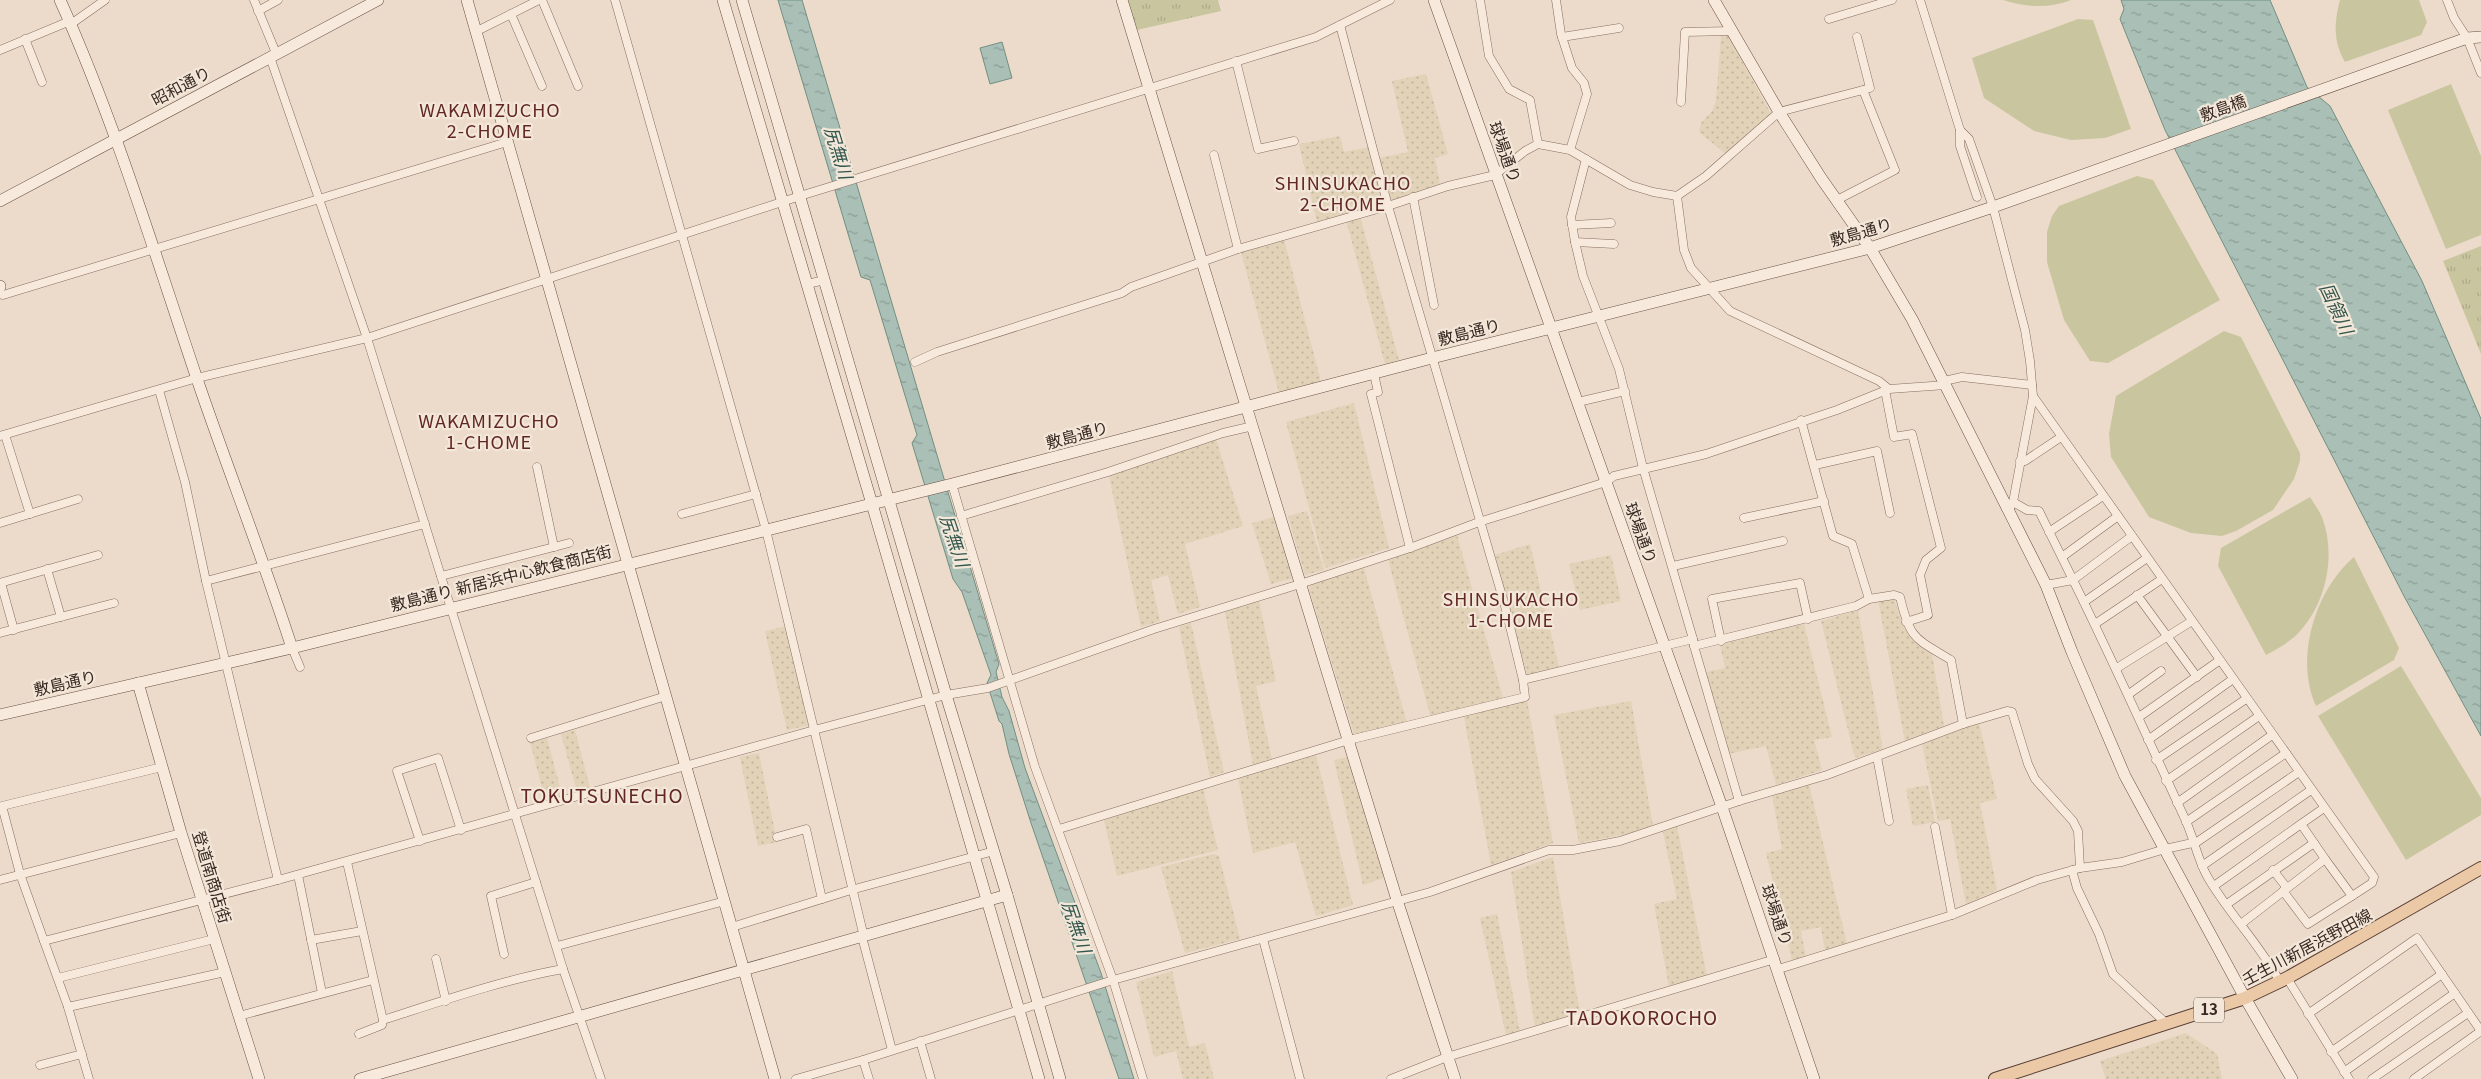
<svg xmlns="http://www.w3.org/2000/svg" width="2481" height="1079" viewBox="0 0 2481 1079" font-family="Georgia,'Noto Sans JP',serif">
	<defs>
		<pattern id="farmland-dots" width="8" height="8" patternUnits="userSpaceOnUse" patternTransform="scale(1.25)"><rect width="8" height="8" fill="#e1d2b8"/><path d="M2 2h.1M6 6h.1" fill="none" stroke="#c2b49e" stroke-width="1.8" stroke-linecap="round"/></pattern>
		<pattern id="grass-tufts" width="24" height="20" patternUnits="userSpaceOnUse" patternTransform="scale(1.25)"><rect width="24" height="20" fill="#c9c69f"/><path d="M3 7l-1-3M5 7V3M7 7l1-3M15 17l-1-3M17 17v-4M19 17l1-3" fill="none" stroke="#adaa89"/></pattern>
		<pattern id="water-ripples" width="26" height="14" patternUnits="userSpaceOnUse" patternTransform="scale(1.25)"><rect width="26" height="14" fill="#aac0b6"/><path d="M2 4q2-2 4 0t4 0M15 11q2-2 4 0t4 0" fill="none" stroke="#8b9c94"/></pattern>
	</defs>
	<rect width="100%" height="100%" fill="#ecdbca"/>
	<g fill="url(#farmland-dots)">
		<path d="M1727,34L1771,114L1726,154L1699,132L1701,123L1712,111L1716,101L1721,37L1719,35Z"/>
		<path d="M1426,74L1448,154L1435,158L1440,184L1390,201L1379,158L1408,152L1392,81Z"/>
		<path d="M1340,136L1344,152L1370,147L1385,203L1317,222L1299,144Z"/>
		<path d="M1360,216L1399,360L1385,364L1346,220Z"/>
		<path d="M1284,239L1321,382L1279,393L1241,252Z"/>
		<path d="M1354,403L1389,548L1325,568L1286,422Z"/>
		<path d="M1216,439L1243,526L1185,544L1200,607L1178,614L1168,575L1151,580L1160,621L1141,627L1109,476Z"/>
		<path d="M1307,511L1324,570L1305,575L1288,516Z"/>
		<path d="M1274,517L1293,578L1271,584L1252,523Z"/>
		<path d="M1457,535L1503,698L1431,718L1388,560Z"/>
		<path d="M1530,544L1559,667L1527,675L1495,555Z"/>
		<path d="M1611,555L1621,601L1580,610L1569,564Z"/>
		<path d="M1364,568L1407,723L1355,737L1309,589L1311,584Z"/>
		<path d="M1894,599L1904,628L1932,654L1944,726L1905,741L1878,600Z"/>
		<path d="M1259,601L1276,681L1256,686L1272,759L1253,765L1225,612Z"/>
		<path d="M1858,610L1883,749L1855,758L1821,621Z"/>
		<path d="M1191,623L1224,772L1210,777L1179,627Z"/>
		<path d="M1804,624L1832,737L1814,740L1822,770L1776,785L1766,746L1728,754L1706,672L1725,668L1720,644Z"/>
		<path d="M787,626L810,725L787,730L765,631Z"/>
		<path d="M1527,700L1553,843L1491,865L1464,717Z"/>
		<path d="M1631,701L1653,826L1632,833L1579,843L1554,715Z"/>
		<path d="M1979,723L1997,799L1980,803L1997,890L1966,904L1950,819L1938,821L1922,744Z"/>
		<path d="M575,730L590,788L577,792L561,734Z"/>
		<path d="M547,738L562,795L545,800L530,742Z"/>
		<path d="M759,753L777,842L758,846L740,757Z"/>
		<path d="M1316,755L1353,905L1316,916L1295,842L1253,853L1238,778Z"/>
		<path d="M1347,757L1384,878L1363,885L1334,760Z"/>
		<path d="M1809,784L1847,944L1825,950L1821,927L1801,931L1806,957L1792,960L1766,853L1782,849L1772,795Z"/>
		<path d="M1928,785L1935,822L1913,826L1906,789Z"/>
		<path d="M1203,788L1218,850L1117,876L1104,820Z"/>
		<path d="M1677,826L1707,976L1669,987L1654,904L1677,899L1663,832Z"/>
		<path d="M1214,854L1219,856L1240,939L1185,953L1161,867Z"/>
		<path d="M1553,857L1580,1013L1535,1027L1511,872Z"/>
		<path d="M1497,914L1520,1031L1506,1035L1480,918Z"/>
		<path d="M1172,971L1189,1047L1205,1043L1214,1079H1183L1176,1051L1154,1057L1136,982Z"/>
		<path d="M2186,1033L2217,1054L2222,1079H2106L2100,1061Z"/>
	</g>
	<g fill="url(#grass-tufts)">
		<path d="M1127,0H1218L1221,11L1137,30Z"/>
		<path d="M2481,246V354L2443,261Z"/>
	</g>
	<g fill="#c9c69f">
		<path d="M2003,0H2071C2049,9 2025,7 2003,0Z"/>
		<path d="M2340,0H2419L2427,22L2421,35L2345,62C2333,42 2334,22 2340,0Z"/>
		<path d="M2078,19L2093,20L2131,129L2105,138L2071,140L2034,131L1984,98L1972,58Z"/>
		<path d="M2451,84L2481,156V235L2446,249L2388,110Z"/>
		<path d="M2137,176L2153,180L2220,300L2108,363L2090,361L2064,320L2047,262V232L2052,216L2059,206Z"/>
		<path d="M2224,331L2241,337L2300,453V461L2294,479L2273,510L2236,531L2222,536L2191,533L2149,517L2111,457L2109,434L2116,396Z"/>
		<path d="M2310,497C2314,504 2319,510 2322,517C2336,554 2327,601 2301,630C2292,641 2279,648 2266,655L2218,566L2221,548Z"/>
		<path d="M2354,557L2399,648L2394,660L2316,706C2294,659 2315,590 2354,557Z"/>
		<path d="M2401,666L2481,798V815L2406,860L2318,716Z"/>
	</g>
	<g fill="url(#water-ripples)" stroke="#718f82">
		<path d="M778,0H802L999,664L996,672L1002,697L1009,711L1025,768L1101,973L1134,1079H1119L1031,823L1009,754L1002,724L999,721L987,683L991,675L962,592L953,579L912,443L917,435L870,280L861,277Z"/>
		<path d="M2121,0H2270L2307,87L2330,106L2422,281L2481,419V736L2405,598L2165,130L2120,19L2124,9Z"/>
		<path d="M1002,42L1012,78L990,84L980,48Z"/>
	</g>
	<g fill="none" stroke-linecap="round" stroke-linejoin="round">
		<g stroke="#876d60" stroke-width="9">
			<g id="street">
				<path d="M254,0L276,53"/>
				<path d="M542,0L578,86"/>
				<path d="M615,0L766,530L864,937"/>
				<path d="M1480,0L1489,56L1509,89L1530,100L1538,144"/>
				<path d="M1556,0L1561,34L1572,68L1584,83L1587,94L1570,150"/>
				<path d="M1920,0L1960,130L1969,139L1993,207L2025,330L2030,361L2033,396L2013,502L2009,509"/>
				<path d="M2447,0L2454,18L2467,38L2481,73"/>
				<path d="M258,11L278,0"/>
				<path d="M511,14L542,86"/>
				<path d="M1829,19L1892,0"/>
				<path d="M71,24L105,0"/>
				<path d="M1340,25L1388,206L1505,606L1523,680"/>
				<path d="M475,32L539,0"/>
				<path d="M1562,37L1619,28"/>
				<path d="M1857,37L1870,88L1863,90"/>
				<path d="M25,39L42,82"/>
				<path d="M0,50L70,21"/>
				<path d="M270,57L367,338L563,969L601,1079"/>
				<path d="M1236,61L1258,149L1294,141"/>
				<path d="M1681,102L1685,32L1731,31"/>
				<path d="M1960,130V146L1977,197"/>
				<path d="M1214,155L1238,249"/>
				<path d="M1586,159L1571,217L1575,242L1614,244"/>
				<path d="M1677,196L1684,250L1691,268L1730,311L1879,381L1889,389"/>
				<path d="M1413,197L1434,305"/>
				<path d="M1572,225L1611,223"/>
				<path d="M1575,242L1583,276L1619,369L1643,468L1693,639"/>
				<path d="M807,284L825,280"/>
				<path d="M3,295L507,142"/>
				<path d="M915,362L937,352L1122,293L1131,287L1238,249L1388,206L1448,186L1495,175L1525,151L1538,144L1570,150L1630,185L1653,192L1677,196L1706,176L1779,112L1863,90L1895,170L1837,200"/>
				<path d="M1374,374L1378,392L1371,394L1410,548"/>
				<path d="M1944,381L1962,377L2032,385"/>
				<path d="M159,390L185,482L206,581L278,880L814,730L946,695L988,688L1154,629L1300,584L1410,548L1479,522L1606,482L1614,476L1706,454L1837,410L1889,389L1946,385"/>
				<path d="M1885,390L1894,437L1912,434L1941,548L1926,560L1920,575L1928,615L1906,622"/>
				<path d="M2033,396L2374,877L2372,883L2352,896L2325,859L2241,924"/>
				<path d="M1578,402L1625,391"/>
				<path d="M1801,420L1833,536L1852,544L1869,599L1894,595L1900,597C1910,640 1915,638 1951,660L1963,724L2007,711L2012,712L2028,764L2035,779L2073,821L2078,831L2080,868L2122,862L2165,849L2197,842L2299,772"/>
				<path d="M5,435L30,514"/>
				<path d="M0,436L197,378L367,338L800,196L1316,37L1390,0"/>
				<path d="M2020,461H2025L2061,437"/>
				<path d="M1815,465L1877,451L1890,513"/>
				<path d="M952,484L1035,767L1113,980L1143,1079"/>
				<path d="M2013,502L2027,510L2039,511L2073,580L2132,536"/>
				<path d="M682,514L756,494"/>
				<path d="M961,516L1108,472L1223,433L1253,426"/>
				<path d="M1744,518L1824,501"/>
				<path d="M0,523L78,499"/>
				<path d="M2049,532L2103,496"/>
				<path d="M554,547L569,543"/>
				<path d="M2062,557L2118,516"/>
				<path d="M1673,566L1783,541"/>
				<path d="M47,569L61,617"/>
				<path d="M441,576L554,547L537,467"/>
				<path d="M206,581L425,524"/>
				<path d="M0,583L98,555"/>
				<path d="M1,583L14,630"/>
				<path d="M2046,585L2073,580C2112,659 2148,739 2185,819C2194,838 2197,858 2207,876C2228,913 2259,943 2280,982"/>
				<path d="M2137,595L2197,677"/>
				<path d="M2084,602L2147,558"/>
				<path d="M2095,624L2162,579"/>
				<path d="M0,633L114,603"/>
				<path d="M1721,641L1712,599L1800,583L1808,619"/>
				<path d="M292,648L300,667"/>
				<path d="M2117,668L2192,621"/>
				<path d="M2129,694L2161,671"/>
				<path d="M2139,717L2220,660"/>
				<path d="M531,738L666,696"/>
				<path d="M2148,740L2233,679"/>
				<path d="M1877,757L1889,821"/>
				<path d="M2156,760L2246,699"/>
				<path d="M162,767L2,806L20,874L44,941L278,880"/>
				<path d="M2166,781L2259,716"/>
				<path d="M1739,801L1827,775L1963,724"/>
				<path d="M2177,803L2272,735"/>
				<path d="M2324,808L2301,824L2325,859"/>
				<path d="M2186,822L2286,753"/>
				<path d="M1935,827L1952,915"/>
				<path d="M1059,829L1349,740L1525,697L1523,680L1693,639L1694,646"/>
				<path d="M777,837L806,829L822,899"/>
				<path d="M420,841L397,771L438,758L461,830"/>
				<path d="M347,862L383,1020"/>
				<path d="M2202,866L2311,790"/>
				<path d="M2072,870L2077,888L2099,934L2113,974L2167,1024"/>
				<path d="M2273,870L2287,888"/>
				<path d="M298,875L322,993"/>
				<path d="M0,880L181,833"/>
				<path d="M2214,886L2301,824"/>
				<path d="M2283,891L2308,924L2352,896"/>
				<path d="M2227,904L2314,843"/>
				<path d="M732,927L851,890L994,851"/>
				<path d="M862,937L892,1050"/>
				<path d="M1263,939L1300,1079"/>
				<path d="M311,940L362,931"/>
				<path d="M44,941L68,1007L89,1079"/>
				<path d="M557,946L725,901"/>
				<path d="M504,954L491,896L536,882"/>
				<path d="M436,959L446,1001"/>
				<path d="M1779,969L1952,915L2037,880L2080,868"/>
				<path d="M58,978L214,939"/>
				<path d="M2287,978L2349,1079"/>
				<path d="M68,1007L225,972"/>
				<path d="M2308,1014L2417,938L2481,1031"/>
				<path d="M239,1016L373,980"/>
				<path d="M359,1034L382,1025L383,1020C442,1001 502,980 563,969"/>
				<path d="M920,1041L931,1079"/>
				<path d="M2331,1052L2442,974"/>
				<path d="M863,1060L869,1079"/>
				<path d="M40,1065L82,1054"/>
				<path d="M2344,1072L2455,993"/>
				<path d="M796,1079L863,1060L1113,980L1430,892L1549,850H1573L1620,841L1739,801L1694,646L1856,606L1869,599"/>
				<path d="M1391,1079L1447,1057L1775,959"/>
				<path d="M2372,1079L2468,1013"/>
				<path d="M2414,1079L2481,1031"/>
			</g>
		</g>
		<g stroke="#694f43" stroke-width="12">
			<g id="secondary">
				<path d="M60,0C114,120 153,248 195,373C226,465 262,555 292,648"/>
				<path d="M467,0L775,1079"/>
				<path d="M723,0L872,504L1039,1079"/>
				<path d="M742,0L946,695L1007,895L1060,1079"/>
				<path d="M1122,0L1397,900L1455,1079"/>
				<path d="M1434,0L1722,807L1814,1079"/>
				<path d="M1714,0L1779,112L1821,178L1870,248L1912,319L2046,585L2072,652L2125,776L2245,998L2292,1079"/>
				<path d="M0,201L378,0"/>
				<path d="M0,287V286"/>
				<path d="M138,683L181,833L259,1079"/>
				<path d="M0,715L292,648L952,484L1432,358L1870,248L1993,207L2467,38L2481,37"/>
				<path d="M360,1079L1007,895"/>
			</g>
		</g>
		<g stroke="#563d33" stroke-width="14">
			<path id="primary" d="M1995,1079L2245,998L2287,978L2481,868"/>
		</g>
		<use href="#street" stroke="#f7eadd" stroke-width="8"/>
		<use href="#secondary" stroke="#f7eadd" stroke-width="11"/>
		<use href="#primary" stroke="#ebc8a6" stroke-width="12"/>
	</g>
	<g text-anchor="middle" stroke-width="4.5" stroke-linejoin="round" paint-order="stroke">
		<rect fill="#f3e7d9" stroke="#716259" stroke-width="1" x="2194" y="997.5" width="30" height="25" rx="4"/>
		<g font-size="15" font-weight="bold" fill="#392922">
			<text x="2209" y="1015">13</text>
		</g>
		<g font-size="16" fill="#392922" stroke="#f3e7d9">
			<text transform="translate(181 86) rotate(-28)" y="6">昭和通り</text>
			<text transform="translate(2223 108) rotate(-20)" y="6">敷島橋</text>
			<text transform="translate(1505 152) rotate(70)" y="6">球場通り</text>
			<text transform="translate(1861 232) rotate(-16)" y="6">敷島通り</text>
			<text transform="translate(1469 332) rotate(-14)" y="6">敷島通り</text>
			<text transform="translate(1077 435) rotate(-15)" y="6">敷島通り</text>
			<text transform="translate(1641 533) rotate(70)" y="6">球場通り</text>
			<text transform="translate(501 578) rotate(-14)" y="6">敷島通り 新居浜中心飲食商店街</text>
			<text transform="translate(65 683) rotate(-13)" y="6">敷島通り</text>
			<text transform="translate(212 877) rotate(73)" y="6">登道南商店街</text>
			<text transform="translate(1777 915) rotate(71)" y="6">球場通り</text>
			<text transform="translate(2307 947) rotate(-28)" y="6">壬生川新居浜野田線</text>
		</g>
		<g font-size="18" letter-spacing="1" fill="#622625" stroke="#f3e7d9">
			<text x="490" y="117">WAKAMIZUCHO<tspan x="490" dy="21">2-CHOME</tspan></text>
			<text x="1343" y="190">SHINSUKACHO<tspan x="1343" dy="21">2-CHOME</tspan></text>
			<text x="489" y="428">WAKAMIZUCHO<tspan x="489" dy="21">1-CHOME</tspan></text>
			<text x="1511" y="606">SHINSUKACHO<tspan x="1511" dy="21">1-CHOME</tspan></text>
		</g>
		<g font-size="18" font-style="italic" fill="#33574e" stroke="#f3e7d9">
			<text transform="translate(838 153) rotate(73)" y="6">尻無川</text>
			<text transform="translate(2336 309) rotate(65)" y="6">国領川</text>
			<text transform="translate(954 541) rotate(71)" y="6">尻無川</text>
			<text transform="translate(1076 927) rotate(71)" y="6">尻無川</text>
		</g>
		<g font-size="19" letter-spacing="1" fill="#622625" stroke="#f3e7d9">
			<text x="602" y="803">TOKUTSUNECHO</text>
			<text x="1642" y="1025">TADOKOROCHO</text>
		</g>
	</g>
</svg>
